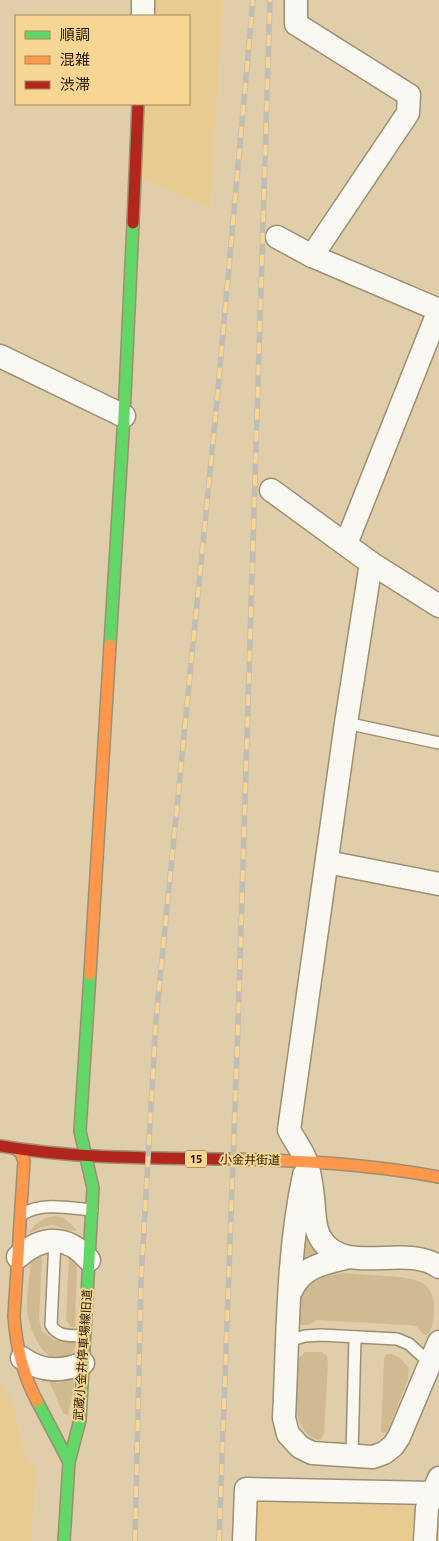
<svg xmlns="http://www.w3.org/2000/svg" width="439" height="1541" viewBox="0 0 439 1541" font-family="'Titillium Web','Noto Sans JP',sans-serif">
	<rect width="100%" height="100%" fill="#e0cda9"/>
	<g fill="#e8cb91">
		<path d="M150,0H223L210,208L141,178L145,104H189V16H149Z"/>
		<path d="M0,1384L12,1400L25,1457L36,1468L31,1541H0Z"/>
		<path d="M439,1501V1541H242L243,1502L437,1506Z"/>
	</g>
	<g fill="#d0ba92">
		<path d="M55,1216L64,1218L77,1230C70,1232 64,1228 56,1226C46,1224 37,1229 28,1234C36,1223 41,1218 55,1216Z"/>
		<path d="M306,1236L310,1238L318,1255L301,1262L302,1240Z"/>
		<path d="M40,1253L42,1259L39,1319L42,1331L54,1340L77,1342L73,1353C69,1355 66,1357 62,1358C42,1363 29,1327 27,1312C26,1297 30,1276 31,1260Z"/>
		<path d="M69,1255L77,1265L75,1327H71L66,1320Z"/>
		<path d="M342,1273C356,1274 371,1275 385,1276C410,1278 435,1277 434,1310C434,1318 433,1329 427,1335L423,1334L416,1326L405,1325L317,1320L308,1325H301C299,1319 300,1312 300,1306C302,1279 320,1278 342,1273Z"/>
		<path d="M305,1352H322L327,1356L328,1363L324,1433L321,1440C309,1440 301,1428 298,1417C295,1407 298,1371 299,1358Z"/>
		<path d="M387,1354C398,1354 402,1360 409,1368L408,1379L388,1431L384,1433L381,1432L384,1358Z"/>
		<path d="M76,1378L68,1415L63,1413L49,1381L59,1383Z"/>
	</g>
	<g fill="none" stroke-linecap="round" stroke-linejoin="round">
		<g stroke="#9d8f71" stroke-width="14">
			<g id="lane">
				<path d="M346,723L439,743"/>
				<path d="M23,1214C41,1202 70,1208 92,1210"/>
				<path d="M55,1240L51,1325C58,1338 72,1335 84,1336"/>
				<path d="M288,1341L305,1336L321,1335L397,1339L409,1344L430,1363"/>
				<path d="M352,1455L355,1337"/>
			</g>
		</g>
		<g stroke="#9d8f71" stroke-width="25">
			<g id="street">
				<path d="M296,0V24L409,95L408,113L312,256"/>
				<path d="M143,16V0"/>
				<path d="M277,237L312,256L439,310"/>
				<path d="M0,356L124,416"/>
				<path d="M271,490L371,563L439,606"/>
				<path d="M346,544L439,310"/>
				<path d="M371,563L346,723L289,1130C294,1140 305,1154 307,1164C311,1178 313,1195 314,1209C315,1220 315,1230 321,1239C344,1277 406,1243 439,1267"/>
				<path d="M327,862L439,884"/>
				<path d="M304,1175C287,1254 288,1337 284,1418L288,1434L300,1447L312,1453L373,1457L384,1453L393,1446L399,1437L439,1342"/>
				<path d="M18,1257C42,1236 67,1234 89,1260"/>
				<path d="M291,1291C302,1267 321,1264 345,1258"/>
				<path d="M22,1358C41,1372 62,1372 83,1363"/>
				<path d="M244,1541L246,1489L432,1493"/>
				<path d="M425,1541L427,1508L439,1478"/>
			</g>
		</g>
		<g stroke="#9d8f71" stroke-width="14">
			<g id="fast">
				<path d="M110,645L124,416L133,223"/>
				<path d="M37,1401L69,1462"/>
				<path d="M64,1541L69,1462L80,1420L93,1188L80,1131L90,974"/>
			</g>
		</g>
		<g stroke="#9d8f71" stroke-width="14">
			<g id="slow">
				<path d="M90,974L110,645"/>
				<path d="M16,1149L21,1153L24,1161L14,1316C16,1344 23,1375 37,1401"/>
				<path d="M227,1159C299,1160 369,1164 439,1177"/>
			</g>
		</g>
		<g stroke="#9d8f71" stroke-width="14">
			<g id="jam">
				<path d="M133,223L138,104"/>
				<path d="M0,1146C75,1159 152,1158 227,1159"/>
			</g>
		</g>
		<use href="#lane" stroke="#faf8f2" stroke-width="11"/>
		<use href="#street" stroke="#faf8f2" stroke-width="22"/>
		<use href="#fast" stroke="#63d668" stroke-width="11"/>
		<use href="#slow" stroke="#ff974d" stroke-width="11"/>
		<use href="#jam" stroke="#b3261e" stroke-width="11"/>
		<g stroke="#c2bdb3" stroke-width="5.5">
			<g id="rail">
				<path d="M135,1541L141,1281L156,1020L216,411L253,0"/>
				<path d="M219,1541L238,1025L270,0"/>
			</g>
		</g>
		<use href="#rail" stroke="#f7d592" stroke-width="4" stroke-dasharray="11" stroke-linecap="butt"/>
	</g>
	<g text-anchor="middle" stroke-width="4" stroke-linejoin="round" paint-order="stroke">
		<rect fill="#f7d592" stroke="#63502c" stroke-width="1" x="185" y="1150.5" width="22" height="17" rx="4"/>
		<g font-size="11" font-weight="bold" fill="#231700">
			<text x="196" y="1163">15</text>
		</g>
		<g font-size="12" fill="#231700" stroke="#f7d592">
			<text transform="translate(250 1160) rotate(1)" y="4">小金井街道</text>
			<text transform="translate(83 1355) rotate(-86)" y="4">武蔵小金井停車場線旧道</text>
		</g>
	</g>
	<rect x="15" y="15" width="175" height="90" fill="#f7d592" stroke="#a28958"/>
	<rect x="25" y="31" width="25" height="8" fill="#63d668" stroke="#a28958"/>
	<text x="60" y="40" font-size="15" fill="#231700">順調</text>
	<rect x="25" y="56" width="25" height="8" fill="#ff974d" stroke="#a28958"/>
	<text x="60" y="65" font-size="15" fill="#231700">混雑</text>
	<rect x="25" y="81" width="25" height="8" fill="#b3261e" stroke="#a28958"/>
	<text x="60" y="90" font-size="15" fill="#231700">渋滞</text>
</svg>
